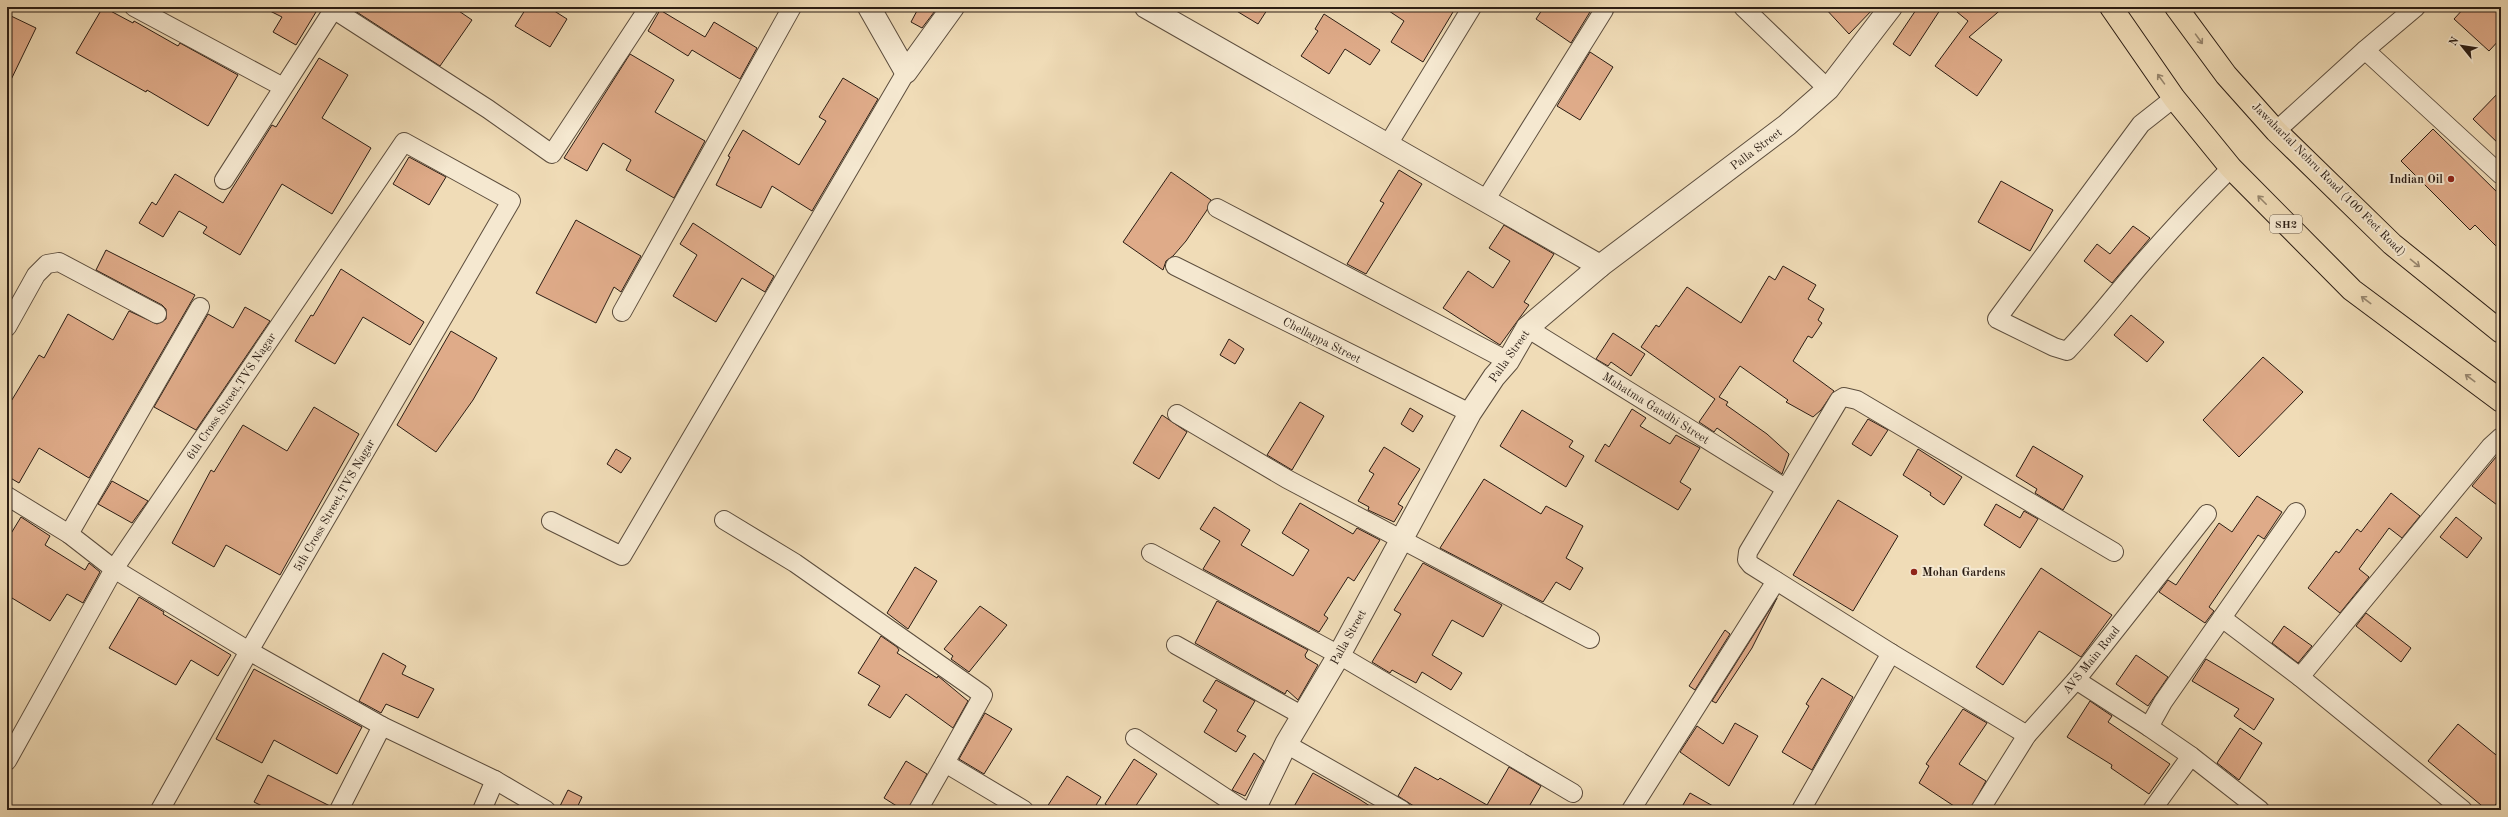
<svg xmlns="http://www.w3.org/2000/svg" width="2508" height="817" viewBox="0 0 2508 817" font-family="'Old Standard TT',serif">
	<rect width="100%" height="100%" fill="#f0dcb7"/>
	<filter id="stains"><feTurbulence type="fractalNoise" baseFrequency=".005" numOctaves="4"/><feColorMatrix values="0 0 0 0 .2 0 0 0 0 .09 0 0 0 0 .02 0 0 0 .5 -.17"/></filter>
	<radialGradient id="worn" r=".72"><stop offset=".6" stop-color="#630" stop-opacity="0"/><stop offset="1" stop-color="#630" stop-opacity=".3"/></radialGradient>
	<g fill="#dfab89" stroke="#2b1d14">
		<path d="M103,7L133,23L134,21L178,46L180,43L238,75L208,126L147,90L146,92L76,53Z"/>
		<path d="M262,7H308L316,12L296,45L273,32L282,17Z"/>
		<path d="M349,7H453L472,20L440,66Z"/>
		<path d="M527,7H548L567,19L550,47L515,26Z"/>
		<path d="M919,7H938L922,28L911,22Z"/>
		<path d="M1230,7H1269L1258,24Z"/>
		<path d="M1383,7H1456L1423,62L1391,42L1404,21Z"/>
		<path d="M1544,7H1593L1571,43L1536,19Z"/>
		<path d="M1824,7H1875L1849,34Z"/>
		<path d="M1918,7H1942L1910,56L1893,44Z"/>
		<path d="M1951,7H2004L1969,37L2002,60L1977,96L1935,66L1968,21Z"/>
		<path d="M2465,7H2492L2501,16V38L2489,51L2454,19Z"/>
		<path d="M660,10L705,37L714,22L757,48L740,79L692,50L688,56L648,31Z"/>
		<path d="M1324,14L1380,50L1370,65L1345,49L1329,74L1301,56L1318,31L1315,29Z"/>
		<path d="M11,16L36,28L7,88V24Z"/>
		<path d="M1590,52L1613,67L1580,120L1557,106Z"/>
		<path d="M630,54L674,80L655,112L705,141L674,198L626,170L631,160L603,143L587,171L564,158Z"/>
		<path d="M319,58L348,75L322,118L371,148L332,214L282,184L240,255L203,233L207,227L179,211L163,237L139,223L152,202L156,205L175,174L223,203L272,125L276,127Z"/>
		<path d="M843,78L878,99L812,211L772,186L761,208L716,185L730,157L728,156L743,130L799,165L826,121L819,117Z"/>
		<path d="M2501,90V146L2473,119Z"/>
		<path d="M2433,129L2501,196V251L2475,225L2470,230L2401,161Z"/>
		<path d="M409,157L446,177L429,205L393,184Z"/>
		<path d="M1399,170L1422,184L1366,274L1347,264L1384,203L1380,201Z"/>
		<path d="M1171,172L1211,200L1207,210L1186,241L1173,256L1166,261L1163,270L1123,242Z"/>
		<path d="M2001,181L2053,210L2030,251L1978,222Z"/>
		<path d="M576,220L641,256L621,292L614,287L596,323L536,293Z"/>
		<path d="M693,223L774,276L765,292L742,278L716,322L673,296L697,255L680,244Z"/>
		<path d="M1504,225L1554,254L1524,302L1529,305L1500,345L1443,308L1468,271L1493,288L1510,261L1489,248Z"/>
		<path d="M2133,226L2150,238L2112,283L2084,261L2097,244L2110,254Z"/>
		<path d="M106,250L195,295L89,478L39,448L19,483L7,476V408L39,355L44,358L68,314L113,340L129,311L157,324L166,319V309L162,305L96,270Z"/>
		<path d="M1783,266L1816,285L1808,299L1824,309L1818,320L1822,323L1812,338L1808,336L1793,361L1834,391L1821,410L1813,417L1786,402L1788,400L1740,366L1719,397L1728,402L1726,405L1767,434L1789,454L1782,474L1717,428L1714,432L1699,422L1715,399L1641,347L1656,325L1659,327L1687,287L1741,323L1769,276L1775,280Z"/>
		<path d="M341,269L424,322L410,345L363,317L335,364L295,341L311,315L313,316Z"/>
		<path d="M245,307L270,321L196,430L154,407L208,314L233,328Z"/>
		<path d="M2131,315L2164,342L2147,362L2114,335Z"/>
		<path d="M451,331L497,358L473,400L436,452L397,425Z"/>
		<path d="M1613,333L1645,354L1631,376L1611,362L1608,366L1596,359Z"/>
		<path d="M1229,339L1244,349L1235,364L1220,355Z"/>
		<path d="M2263,357L2303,392L2239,457L2203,420Z"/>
		<path d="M1300,402L1324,416L1292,470L1267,455Z"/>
		<path d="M314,407L359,434L280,575L226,545L214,567L172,543L211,470L214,472L243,425L287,451Z"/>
		<path d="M1410,408L1423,416L1413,432L1401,424Z"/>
		<path d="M1632,409L1646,418L1640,426L1670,444L1676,435L1700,448L1680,482L1691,489L1678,510L1595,461L1605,444L1609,447Z"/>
		<path d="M1522,410L1573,441L1569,447L1584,456L1566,487L1500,446Z"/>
		<path d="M1162,415L1187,432L1159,479L1133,463Z"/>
		<path d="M1868,419L1888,430L1871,456L1852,444Z"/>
		<path d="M2033,446L2083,476L2063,510L2035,493L2037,489L2016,476Z"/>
		<path d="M1384,447L1420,469L1398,504L1403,507L1394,522L1368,510L1369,507L1358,501L1374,474L1369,471Z"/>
		<path d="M616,449L631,458L621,473L607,464Z"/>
		<path d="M1918,449L1962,477L1944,505L1930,495L1931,493L1903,475Z"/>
		<path d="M2501,451V508L2472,486Z"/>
		<path d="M1484,479L1541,514L1546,506L1583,526L1566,558L1583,568L1570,590L1556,582L1543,602L1440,548Z"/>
		<path d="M112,481L148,501L132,523L98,504Z"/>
		<path d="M2391,493L2420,516L2402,538L2389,528L2359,569L2369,577L2340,613L2308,588L2336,551L2339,553L2357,529L2361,532Z"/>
		<path d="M2257,496L2282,512L2264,539L2258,535L2209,607L2214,611L2205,623L2159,592L2168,580L2176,585L2219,523L2232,532Z"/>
		<path d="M1838,500L1898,536L1853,611L1793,575Z"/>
		<path d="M1300,503L1353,534L1357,528L1380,540L1354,581L1348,577L1324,615L1328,618L1319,632L1203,569L1220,541L1200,529L1214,507L1250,530L1241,545L1293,576L1309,550L1282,533Z"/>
		<path d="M1996,504L2020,518L2024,511L2038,519L2020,548L1984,525Z"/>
		<path d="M21,517L50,536L45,545L85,570L89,563L100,572L83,603L67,594L50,621L7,595V540Z"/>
		<path d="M2456,517L2482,538L2467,558L2440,537Z"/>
		<path d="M1423,563L1502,605L1483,637L1452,620L1432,655L1462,673L1451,690L1422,672L1416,683L1392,670L1390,673L1372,662L1401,614L1394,610Z"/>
		<path d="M915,567L937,581L908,629L887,613Z"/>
		<path d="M2041,568L2112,615L2081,657L2039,631L2003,685L1976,667Z"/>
		<path d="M139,597L164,612L163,614L231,655L218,676L191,660L176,685L109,648Z"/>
		<path d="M1777,598L1752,648L1716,703L1712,701Z"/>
		<path d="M1217,601L1308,650L1305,655L1306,658L1318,665L1298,700L1287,690L1285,694L1195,643Z"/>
		<path d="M980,606L1007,625L969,672L951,659L953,656L944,649Z"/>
		<path d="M2366,613L2411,648L2401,662L2356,626Z"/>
		<path d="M2284,626L2312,646L2298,663L2272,643Z"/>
		<path d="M1725,630L1730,634L1695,690L1689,686Z"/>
		<path d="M881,636L897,647L899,650L897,653L937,678L938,676L968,701L953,728L906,694L890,718L868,705L880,686L858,673Z"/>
		<path d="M383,653L406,666L402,674L434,689L418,718L386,704L381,713L359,701Z"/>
		<path d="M2136,655L2168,677L2148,706L2116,684Z"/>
		<path d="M2206,659L2274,699L2254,730L2234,716L2239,709L2192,681Z"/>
		<path d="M254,669L362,727L337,774L274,740L262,763L216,739Z"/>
		<path d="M1822,678L1853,697L1812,770L1782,752L1809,706L1806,704Z"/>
		<path d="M1216,680L1255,701L1237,731L1246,736L1236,752L1204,732L1217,710L1203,701Z"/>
		<path d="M2090,701L2112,716L2108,722L2170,764L2149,794L2111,768L2112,765L2067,737Z"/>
		<path d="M1963,709L1987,723L1959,764L1986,781L1970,810H1960L1919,783L1929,766L1926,764Z"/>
		<path d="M985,713L1012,729L984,774L959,759Z"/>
		<path d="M1735,723L1758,736L1729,786L1680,752L1697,726L1723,744Z"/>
		<path d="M2458,724L2501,759V798L2491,810H2487L2428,761Z"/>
		<path d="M2240,728L2262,743L2239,780L2217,763Z"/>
		<path d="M1254,753L1264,761L1245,796L1232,790Z"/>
		<path d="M1134,759L1157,774L1133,810H1114L1105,804Z"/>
		<path d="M906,761L927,774L908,810H903L884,798Z"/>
		<path d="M1415,767L1438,780L1440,778L1487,805L1509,767L1541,786L1527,810H1420L1398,796Z"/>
		<path d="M1313,773L1359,799L1376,810H1292Z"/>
		<path d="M268,775L330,806L329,810H270L254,802Z"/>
		<path d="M1067,776L1101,797L1093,810H1045Z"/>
		<path d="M568,790L582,797L576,810H558Z"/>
		<path d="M1690,793L1720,810H1680Z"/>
	</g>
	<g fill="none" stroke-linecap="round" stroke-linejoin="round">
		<g stroke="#5c4d3d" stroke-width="20">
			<g id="minor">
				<path d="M134,7L283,87"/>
				<path d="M1743,7L1828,89"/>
				<path d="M2416,7L2365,50L2501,175"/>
				<path d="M333,9L488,109L552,154L649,7"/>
				<path d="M2174,98L2141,124L1997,319L2054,347L2067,351C2093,324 2115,295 2139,267C2168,233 2199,200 2231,168"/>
				<path d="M2276,131L2365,50"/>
				<path d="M1387,146L1472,7"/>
				<path d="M224,180L335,7"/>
				<path d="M1486,199L1604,10"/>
				<path d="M1217,208L1508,361"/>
				<path d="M1175,266L1470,413"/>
				<path d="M622,312L792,7"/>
				<path d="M7,327L36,275L47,264L59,262L157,314"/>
				<path d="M1527,328L1785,488"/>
				<path d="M1177,414L1287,479L1590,639"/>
				<path d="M7,496L69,534L114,569L249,651L382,726L495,780L546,810"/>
				<path d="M724,520L795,563L983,695L945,763"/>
				<path d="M551,521L622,556L906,72"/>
				<path d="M69,534L200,307"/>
				<path d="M1151,553L1339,655L1573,793"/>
				<path d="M2222,618L2300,677L2463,810"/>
				<path d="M1176,645L1303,716"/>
				<path d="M2300,677L2490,447L2501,437"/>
				<path d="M2076,680L2149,727"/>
				<path d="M2027,735L1891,653L1751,565L1747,560L1748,552L1839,400L1844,397L1857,400L2114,552"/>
				<path d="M1135,738L1244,810"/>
				<path d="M1286,744L1402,810"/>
				<path d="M7,761L114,569L404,142L511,201L249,651L160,810"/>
				<path d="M339,810L382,726"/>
				<path d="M482,810L495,780"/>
				<path d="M918,810L945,763L1024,810"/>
				<path d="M1631,810L1776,581"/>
				<path d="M1801,810L1891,653"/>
				<path d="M1980,810L2027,735L2076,680L2207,514"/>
				<path d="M2152,810L2191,756"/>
				<path d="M2260,810L2191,756L2149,727L2163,702L2296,512"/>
			</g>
		</g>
		<g stroke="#5c4d3d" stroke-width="24">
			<g id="tertiary">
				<path d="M869,7L906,72L953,7"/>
				<path d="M1146,7L1600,266"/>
				<path d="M1254,810L1286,744L1339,655L1470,413L1494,377L1508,361L1527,328L1600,266L1787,125L1828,89L1891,7"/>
			</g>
		</g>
		<g stroke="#2b1d14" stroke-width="24">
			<g id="primary">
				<path d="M2111,7L2174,98L2231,168L2352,290L2501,401"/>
				<path d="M2176,7L2226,75L2276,131L2392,244L2501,332"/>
			</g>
		</g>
		<use href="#minor" stroke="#f5e8d0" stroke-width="18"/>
		<use href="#tertiary" stroke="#f5e8d0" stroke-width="22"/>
		<use href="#primary" stroke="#f0dcb7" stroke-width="22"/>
	</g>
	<defs><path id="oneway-shaft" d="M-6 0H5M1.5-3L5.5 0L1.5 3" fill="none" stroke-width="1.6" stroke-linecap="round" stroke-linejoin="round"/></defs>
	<g stroke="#97866e">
		<use href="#oneway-shaft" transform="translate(2199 39) rotate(54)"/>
		<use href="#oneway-shaft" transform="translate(2161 79) rotate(-126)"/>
		<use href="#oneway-shaft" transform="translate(2262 200) rotate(-135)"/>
		<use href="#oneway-shaft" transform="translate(2415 263) rotate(39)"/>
		<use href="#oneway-shaft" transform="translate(2366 300) rotate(-143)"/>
		<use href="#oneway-shaft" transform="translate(2470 378) rotate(-143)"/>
	</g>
	<g fill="#8f2418" stroke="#f5e8d0" stroke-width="1.5">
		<circle cx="2451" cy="179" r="4"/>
		<circle cx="1914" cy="572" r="4"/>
	</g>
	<g text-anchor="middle" stroke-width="4" stroke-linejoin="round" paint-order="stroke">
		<rect fill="#f5e8d0" stroke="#685a4c" stroke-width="1" x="2270" y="215" width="32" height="18" rx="3"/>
		<g font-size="11" font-weight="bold" fill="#2b1d14">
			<text x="2286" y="228">SH2</text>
		</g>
		<g font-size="12" fill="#2b1d14" stroke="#f5e8d0">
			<text transform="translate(1756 149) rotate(-37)" y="4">Palla Street</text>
			<text transform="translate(2329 179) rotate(45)" y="4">Jawaharlal Nehru Road (100 Feet Road)</text>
			<text transform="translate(1322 340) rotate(27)" y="4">Chellappa Street</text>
			<text transform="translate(1509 356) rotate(-55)" y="4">Palla Street</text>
			<text transform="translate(231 396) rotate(-56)" y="4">6th Cross Street,TVS Nagar</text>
			<text transform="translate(1656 408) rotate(32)" y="4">Mahatma Gandhi Street</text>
			<text transform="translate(334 505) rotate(-60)" y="4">5th Cross Street,TVS Nagar</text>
			<text transform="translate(1348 637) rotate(-61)" y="4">Palla Street</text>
			<text transform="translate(2091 660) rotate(-51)" y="4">AVS Main Road</text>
		</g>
		<g font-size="12" font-weight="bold" fill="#2b1d14" stroke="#f5e8d0" text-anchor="end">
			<text x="2443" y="183">Indian Oil</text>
			<text x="1922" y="576" text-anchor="start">Mohan Gardens</text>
		</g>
	</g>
	<rect width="2508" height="817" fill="none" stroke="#f0dcb7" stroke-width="24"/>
	<rect x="8" y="8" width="2492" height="801" fill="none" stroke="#2b1d14" stroke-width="2"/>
	<rect x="12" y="12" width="2484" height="793" fill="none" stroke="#2b1d14"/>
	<g transform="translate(2462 46) rotate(300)" stroke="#f5e8d0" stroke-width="3" paint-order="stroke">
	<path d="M0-3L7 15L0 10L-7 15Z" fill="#2b1d14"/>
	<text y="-6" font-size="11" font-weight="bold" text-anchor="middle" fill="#2b1d14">N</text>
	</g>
	<rect width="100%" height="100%" filter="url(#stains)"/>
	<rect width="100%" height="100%" fill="url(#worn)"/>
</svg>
